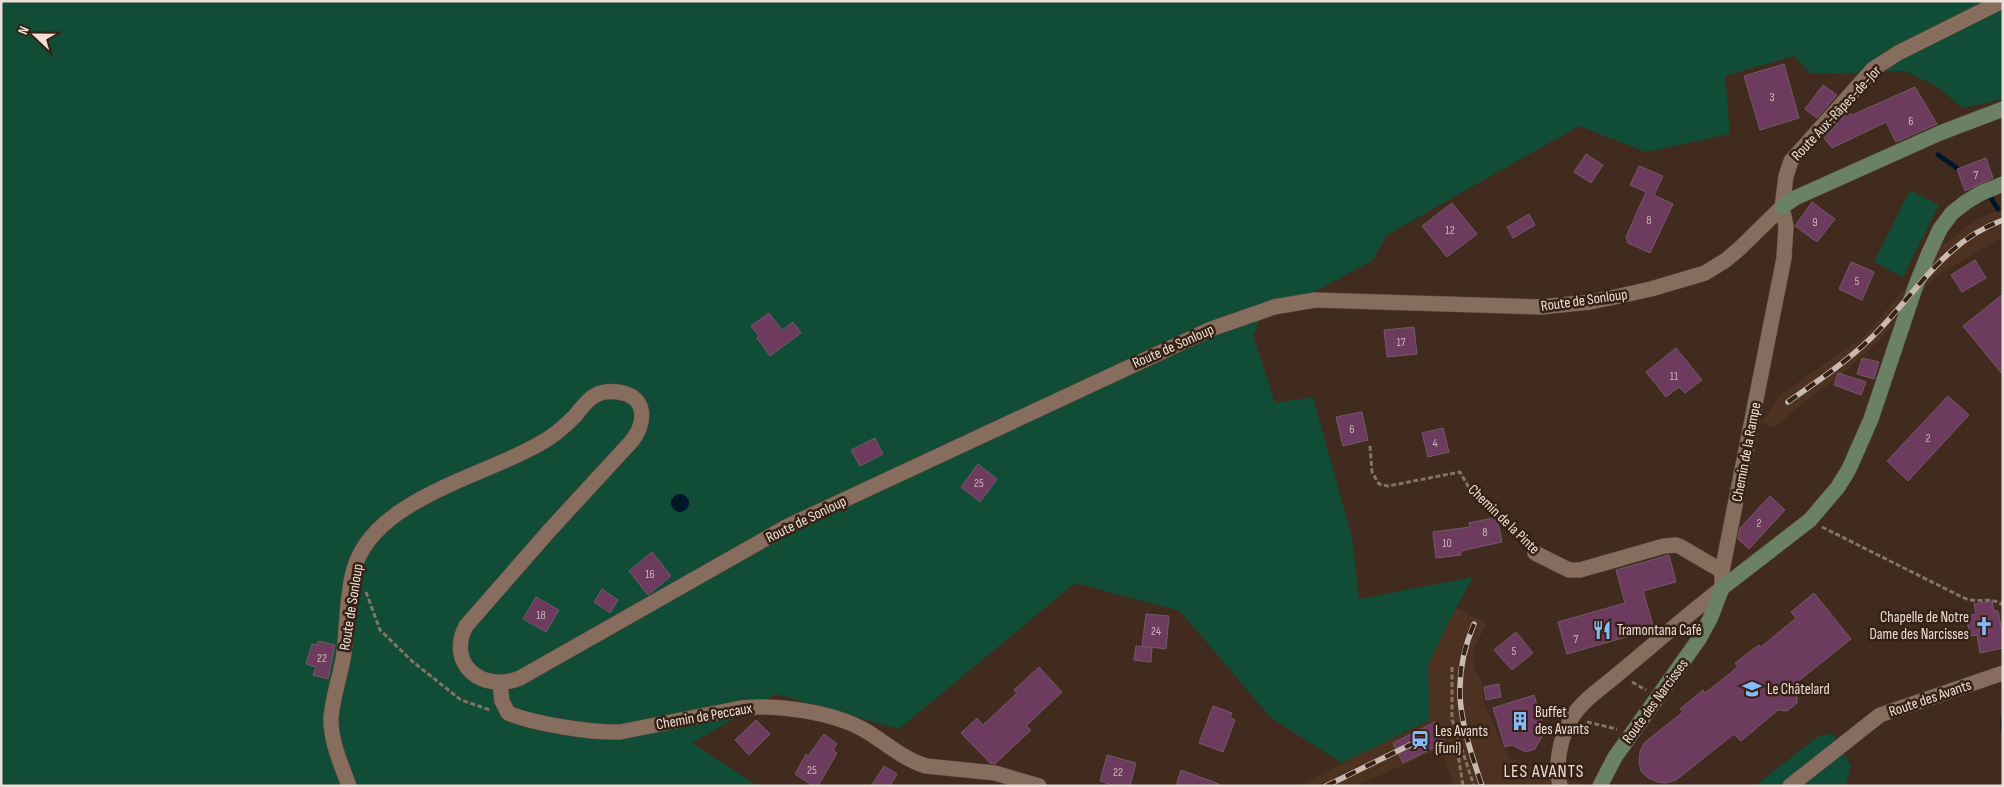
<svg xmlns="http://www.w3.org/2000/svg" width="2004" height="787" viewBox="0 0 2004 787" font-family="'Sofia Sans Condensed',sans-serif">
	<rect width="100%" height="100%" fill="#402b1e"/>
	<g fill="#4d3121">
		<path d="M2003,208V238L1978,251L1934,278L1879,341L1847,370L1796,409L1775,428L1761,423L1780,395L1864,336L1942,246L1975,220Z"/>
		<path d="M1457,608L1487,623L1474,649V667L1482,681L1484,704L1509,758L1586,786H1454L1440,749L1355,786H1299L1429,720L1428,666L1448,623Z"/>
	</g>
	<g fill="#114c36">
		<path d="M1,1H2003V99L1963,108L1936,86L1905,71L1811,74L1794,56L1725,76L1730,134L1646,152L1579,126L1387,235L1372,261L1293,303L1261,318L1253,335L1275,403L1313,397L1352,537L1359,599L1473,577L1448,623L1428,666L1430,720L1342,763L1271,718L1180,611L1075,583L899,729L776,694L692,743L758,786H1Z"/>
		<path d="M1910,190L1939,205L1903,277L1874,262Z"/>
		<path d="M1833,733L1851,766L1845,786H1752L1760,782L1817,737Z"/>
	</g>
	<circle fill="#001628" cx="680" cy="503" r="9"/>
	<g fill="none" stroke-linecap="round" stroke-linejoin="round">
		<g stroke="#001628" stroke-width="5">
			<path d="M1938,155L1957,168"/>
			<path d="M1991,198L1998,209"/>
			<path d="M2003,719V729"/>
		</g>
	</g>
	<g fill="#6c3b5d" stroke="#725a69">
		<path d="M1784,64L1799,118L1760,130L1744,76Z"/>
		<path d="M1823,85L1837,95L1817,118L1805,109Z"/>
		<path d="M1915,87L1937,124L1896,142L1886,122L1832,148L1824,138L1848,112L1852,115Z"/>
		<path d="M1586,154L1603,165L1591,183L1574,172Z"/>
		<path d="M1986,158L1993,178L1965,191L1957,169Z"/>
		<path d="M1639,166L1663,176L1654,195L1673,204L1650,253L1628,243L1626,237L1646,192L1630,185Z"/>
		<path d="M1812,202L1835,219L1817,242L1795,226Z"/>
		<path d="M1452,203L1477,234L1447,257L1422,226Z"/>
		<path d="M1529,214L1535,225L1513,238L1507,227Z"/>
		<path d="M1975,260L1986,278L1962,292L1951,275Z"/>
		<path d="M1851,262L1874,272L1862,300L1839,289Z"/>
		<path d="M2003,294V375L1963,326Z"/>
		<path d="M769,313L782,330L793,322L801,333L770,356L757,338L759,336L751,326Z"/>
		<path d="M1414,327L1417,354L1387,357L1384,330Z"/>
		<path d="M1676,348L1702,380L1685,393L1679,387L1666,397L1646,372Z"/>
		<path d="M1862,358L1879,362L1874,379L1857,374Z"/>
		<path d="M1838,373L1866,382L1861,395L1834,385Z"/>
		<path d="M1948,396L1969,415L1908,481L1887,461Z"/>
		<path d="M1362,412L1368,440L1343,446L1336,417Z"/>
		<path d="M1443,428L1449,452L1428,457L1422,433Z"/>
		<path d="M875,438L883,454L860,466L851,450Z"/>
		<path d="M978,464L997,479L980,502L961,487Z"/>
		<path d="M1770,496L1785,510L1749,549L1738,539L1740,528Z"/>
		<path d="M1497,517L1502,542L1461,551V555L1436,558L1433,532L1470,527L1469,523Z"/>
		<path d="M652,552L671,576L648,595L629,571Z"/>
		<path d="M1669,555L1676,582L1643,591L1654,629L1567,654L1558,622L1625,603L1616,570Z"/>
		<path d="M602,589L618,600L610,613L594,602Z"/>
		<path d="M1814,593L1851,639L1791,687L1797,695V703L1787,711L1778,710L1741,741L1734,734L1676,780L1666,783L1657,782L1648,778L1641,771L1639,762L1640,752L1644,743L1683,712L1680,709L1703,690L1705,693L1738,667L1735,663L1759,645L1761,647L1796,618L1791,612Z"/>
		<path d="M536,597L559,610L546,632L523,619Z"/>
		<path d="M1992,601L1994,611H1998L2003,637V648L1980,653L1977,635L1970,636L1966,616L1976,614L1974,604Z"/>
		<path d="M1146,614L1169,616L1166,649L1142,646Z"/>
		<path d="M1516,632L1533,653L1512,670L1494,650Z"/>
		<path d="M318,641L335,645L328,679L313,675L316,667L306,664L312,644L317,645Z"/>
		<path d="M1136,646L1152,648L1151,662L1134,660Z"/>
		<path d="M1039,667L1062,692L1026,726L1031,730L995,764L990,763L961,733L977,718L983,725L1017,693L1014,690Z"/>
		<path d="M1499,684L1501,697L1486,700L1484,687Z"/>
		<path d="M1534,695L1546,735L1542,736L1535,749L1526,752L1512,745L1505,747L1493,708Z"/>
		<path d="M1213,706L1232,713L1230,718L1235,720L1223,752L1199,743Z"/>
		<path d="M756,720L770,734L749,755L735,740Z"/>
		<path d="M1435,722L1445,742L1403,763L1393,743Z"/>
		<path d="M824,734L837,744L833,750L837,753L818,786H813L795,774L806,754L808,756Z"/>
		<path d="M1107,755L1136,763L1130,786H1115L1100,781Z"/>
		<path d="M884,766L897,774L890,786H871Z"/>
		<path d="M1181,770L1219,784V786H1176Z"/>
	</g>
	<g fill="none" stroke-linecap="round" stroke-linejoin="round">
		<g stroke="#5a483d" stroke-width="16">
			<g id="street">
				<path d="M1535,553L1569,570H1580L1664,546L1676,545L1681,547L1722,571"/>
				<path d="M500,683L502,701L508,713C534,724 592,733 620,732L741,708C777,704 834,712 866,731C886,743 903,759 926,766L995,773L1039,786"/>
				<path d="M349,786C341,764 330,740 331,717C333,695 341,674 344,653C347,627 347,586 356,563C380,498 484,476 539,444C553,437 564,427 575,416C581,409 587,399 596,395C603,391 611,391 618,392C649,396 646,425 630,443L549,531L466,626C446,665 483,693 520,678L788,526L1211,329L1274,307L1315,300L1541,307L1590,302L1615,297L1651,289L1705,273L1726,260L1739,249L1782,207"/>
				<path d="M1560,786C1555,764 1560,738 1571,719C1582,700 1602,688 1618,674C1653,645 1686,616 1722,588V571L1784,258L1786,226L1782,207L1786,176L1791,161L1873,69L1898,53L2002,1"/>
				<path d="M1790,786L1880,715L2003,673"/>
			</g>
		</g>
		<g stroke="#5a483d" stroke-width="16">
			<g id="secondary">
				<path d="M1782,207L1795,198L1940,133L2003,109"/>
				<path d="M1600,786L1615,757L1699,639L1710,619L1722,588L1810,520L1838,487L1849,469L1871,419L1916,285L1928,255L1940,229L1952,213L1966,202L1981,193L2003,184"/>
			</g>
		</g>
		<g stroke="#857368" stroke-width="3" stroke-dasharray="5 2.5" stroke-linecap="butt">
			<path d="M1370,446L1372,472L1379,484L1388,486L1460,472L1468,486L1499,512L1526,543"/>
			<path d="M1822,527L1960,596C1963,597 1967,600 1971,600C1983,602 1991,597 2003,605"/>
			<path d="M366,592L380,630L413,662L461,700L490,710"/>
			<path d="M1452,667V719L1474,786"/>
			<path d="M1632,682L1646,690"/>
			<path d="M1587,722L1617,729"/>
			<path d="M1461,746L1457,747L1463,786"/>
		</g>
		<use href="#street" stroke="#866d5e" stroke-width="15"/>
		<use href="#secondary" stroke="#6b8166" stroke-width="15"/>
		<g stroke="#c9bab1" stroke-width="5.5">
			<g id="rail">
				<path d="M1788,402C1816,382 1845,363 1870,339C1914,297 1942,242 2003,220"/>
				<path d="M1474,624C1448,685 1462,726 1482,786"/>
				<path d="M1326,786L1420,740"/>
			</g>
		</g>
		<use href="#rail" stroke="#362115" stroke-width="4" stroke-dasharray="11" stroke-linecap="butt"/>
	</g>
	<defs>
		<g id="church-bare" transform="scale(1.5)"><path d="M-1.2-6h2.4v3.5h3.3v2.4h-3.3V6h-2.4V-.1h-3.3v-2.4h3.3Z" fill="#85bbfb" stroke="#362115" stroke-width="2.5" paint-order="stroke"/></g>
		<g id="restaurant-bare" transform="scale(1.5)"><path d="M-5-6h1v4h1v-4h1v4h1v-4h1v5L-1.5 .5V6h-2V.5L-5-1ZM5-6V6H3V1.5H1.5Q1.5-4 5-6Z" fill="#85bbfb" stroke="#362115" stroke-width="2.5" paint-order="stroke"/></g>
		<g id="school-bare" transform="scale(1.5)"><path d="M0-5L7-2L0 1L-7-2ZM-4 1L0 2.5L4 1V4Q0 6-4 4Z" fill="#85bbfb" stroke="#362115" stroke-width="2.5" paint-order="stroke"/></g>
		<g id="building-bare" transform="scale(1.5)"><path d="M-4-6H4V6H1V3H-1V6H-4ZM-2.5-4.3h1.7v1.8h-1.7ZM.8-4.3h1.7v1.8H.8ZM-2.5-1h1.7V.8h-1.7ZM.8-1h1.7V.8H.8Z" fill="#85bbfb" stroke="#362115" stroke-width="2.5" paint-order="stroke"/></g>
		<g id="station-bare" transform="scale(1.5)"><path d="M-3-6H3Q5-6 5-4V2Q5 4 3 4L4.5 6H3L1.5 4h-3L-3 6H-4.5L-3 4Q-5 4-5 2V-4Q-5-6-3-6ZM-3.5-4v3h7v-3ZM-3.5 1v1.5H-2V1ZM2 1v1.5H3.5V1Z" fill="#85bbfb" stroke="#362115" stroke-width="2.5" paint-order="stroke"/></g>
	</defs>
	<g fill-rule="evenodd">
		<use href="#church-bare" x="1984" y="626"/>
		<use href="#restaurant-bare" x="1602" y="630"/>
		<use href="#school-bare" x="1752" y="689"/>
		<use href="#building-bare" x="1520" y="721"/>
		<use href="#station-bare" x="1420" y="740"/>
	</g>
	<g text-anchor="middle" stroke-width="5" stroke-linejoin="round" paint-order="stroke">
		<g font-size="12" fill="#cdb6b8">
			<text x="1772" y="101">3</text>
			<text x="1911" y="125">6</text>
			<text x="1976" y="179">7</text>
			<text x="1649" y="224">8</text>
			<text x="1815" y="226">9</text>
			<text x="1450" y="234">12</text>
			<text x="1857" y="285">5</text>
			<text x="1401" y="346">17</text>
			<text x="1674" y="380">11</text>
			<text x="1352" y="433">6</text>
			<text x="1928" y="442">2</text>
			<text x="1435" y="447">4</text>
			<text x="979" y="487">25</text>
			<text x="1759" y="527">2</text>
			<text x="1485" y="536">8</text>
			<text x="1447" y="547">10</text>
			<text x="650" y="578">16</text>
			<text x="541" y="619">18</text>
			<text x="1156" y="635">24</text>
			<text x="1576" y="643">7</text>
			<text x="1514" y="655">5</text>
			<text x="322" y="662">22</text>
			<text x="812" y="774">25</text>
			<text x="1118" y="776">22</text>
		</g>
		<g font-size="15" fill="#eddfd7" stroke="#362115">
			<text transform="translate(1836 113) rotate(-47)" y="5">Route Aux-Râpes-de-Jor</text>
			<text transform="translate(1584 300) rotate(-8)" y="5">Route de Sonloup</text>
			<text transform="translate(1173 346) rotate(-24)" y="5">Route de Sonloup</text>
			<text transform="translate(1746 452) rotate(-79)" y="5">Chemin de la Rampe</text>
			<text transform="translate(806 519) rotate(-26)" y="5">Route de Sonloup</text>
			<text transform="translate(1504 519) rotate(44)" y="5">Chemin de la Pinte</text>
			<text transform="translate(351 607) rotate(-81)" y="5">Route de Sonloup</text>
			<text transform="translate(1930 698) rotate(-19)" y="5">Route des Avants</text>
			<text transform="translate(1655 701) rotate(-54)" y="5">Route des Narcisses</text>
			<text transform="translate(704 716) rotate(-10)" y="5">Chemin de Peccaux</text>
		</g>
		<g font-size="15" fill="#eddfd7" stroke="#362115" text-anchor="start">
			<text x="1969" y="622" text-anchor="end">Chapelle de Notre<tspan x="1969" dy="17">Dame des Narcisses</tspan></text>
			<text x="1617" y="635">Tramontana Café</text>
			<text x="1767" y="694">Le Châtelard</text>
			<text x="1535" y="717">Buffet<tspan x="1535" dy="17">des Avants</tspan></text>
			<text x="1435" y="736">Les Avants<tspan x="1435" dy="17">(funi)</tspan></text>
		</g>
		<g font-size="18" letter-spacing="1" fill="#eddfd7" stroke="#362115">
			<text x="1544" y="777">LES AVANTS</text>
		</g>
	</g>
	<rect width="2004" height="787" fill="none" stroke="#eddfd7" stroke-width="5"/>
	<g transform="translate(35 35) rotate(292)" stroke="#362115" stroke-width="4" paint-order="stroke">
	<path d="M0-4L9 19L0 12L-9 19Z" fill="#eddfd7"/>
	<text y="-8" font-size="14" font-weight="bold" text-anchor="middle" fill="#eddfd7">N</text>
	</g>
</svg>
